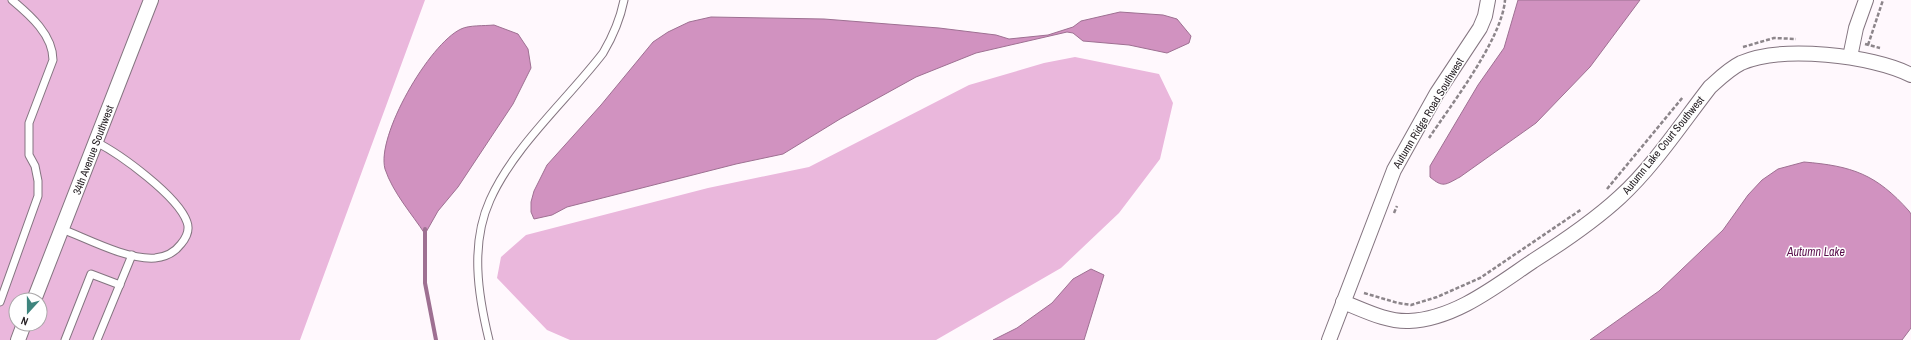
<svg xmlns="http://www.w3.org/2000/svg" width="1911" height="340" viewBox="0 0 1911 340" font-family="'Archivo Narrow',sans-serif">
	<rect width="100%" height="100%" fill="#fff8fd"/>
	<g fill="#eab7dc" fill-rule="evenodd">
		<path d="M0,0H425L300,340H0ZM16,300H40V324H16Z"/>
		<path d="M1075,57L1159,74L1173,103L1160,159L1119,213L1061,268L936,340H570L547,330L497,278L501,257L526,235L708,188L809,167L969,85L1044,63Z"/>
	</g>
	<g fill="#d192c0" stroke="#9e7092">
		<path d="M1518,0H1640L1590,67L1536,123L1460,177C1445,185 1443,188 1430,177V166L1478,85L1504,48Z"/>
		<path d="M1120,12L1163,15L1177,19L1191,36L1189,43L1167,53L1129,45L1083,41L1073,33L1067,32L976,53L916,77L840,119L783,154L736,164L567,207L552,215L534,219L531,212V202L534,191L547,165L601,105L653,42L668,32L689,22L711,17L824,19L939,28L996,35L1009,39L1048,35L1073,27L1081,21Z"/>
		<path d="M494,25L518,34L528,49L531,68L513,104L458,187L438,211L425,234C412,214 393,193 385,169C376,136 429,44 461,29C469,25 484,26 494,25Z"/>
		<path d="M1804,162C1852,166 1876,174 1909,211L1911,214V328L1902,340H1590L1659,291L1723,230L1748,195L1762,180L1778,169Z"/>
		<path d="M1091,269L1104,275L1084,340H993L1017,328L1052,303L1073,279Z"/>
	</g>
	<g fill="none" stroke-linecap="round" stroke-linejoin="round">
		<path stroke="#9e7092" stroke-width="4" d="M425,229V283L436,340"/>
		<g stroke="#847580" stroke-width="9">
			<g id="lane">
				<path d="M62,229C88,239 127,260 155,258C165,257 175,252 181,244C186,238 190,230 187,222C178,196 120,154 96,142"/>
				<path d="M0,302L38,196V181L35,166L29,155V123L53,60C53,35 30,15 12,0"/>
				<path d="M65,340L91,274L120,285"/>
				<path d="M97,340L132,255"/>
				<path d="M489,340C478,295 470,244 490,200C514,146 567,100 603,53C613,36 620,20 624,0"/>
			</g>
		</g>
		<g stroke="#847580" stroke-width="16">
			<g id="street">
				<path d="M1850,57L1856,28L1866,0"/>
				<path d="M34,300L151,0"/>
				<path d="M1343,302C1364,310 1386,322 1409,321C1455,319 1496,286 1533,261C1563,242 1594,221 1620,197C1653,167 1682,123 1710,87C1720,78 1729,69 1741,63C1782,45 1871,55 1911,75"/>
				<path d="M18,340L24,324"/>
				<path d="M1329,340L1394,170L1437,93L1480,28L1485,16L1488,0"/>
			</g>
		</g>
		<g stroke="#8c858a" stroke-width="2.5" stroke-dasharray="4 2" stroke-linecap="butt">
			<path d="M1865,44L1880,48"/>
			<path d="M1868,45L1883,0"/>
			<path d="M1743,47L1774,38L1796,39"/>
			<path d="M1429,138C1451,105 1502,39 1505,0"/>
			<path d="M1607,189L1683,97"/>
			<path d="M1394,213L1397,206"/>
			<path d="M1364,293L1398,303L1411,305L1437,297L1480,278L1582,209"/>
		</g>
		<use href="#lane" stroke="#fff" stroke-width="7"/>
		<use href="#street" stroke="#fff" stroke-width="14"/>
	</g>
	<g text-anchor="middle" stroke-width="3" stroke-linejoin="round" paint-order="stroke">
		<g font-size="11" fill="#272125" stroke="#fff">
			<text transform="translate(1428 113) rotate(-59)" y="4">Autumn Ridge Road Southwest</text>
			<text transform="translate(1663 145) rotate(-51)" y="4">Autumn Lake Court Southwest</text>
			<text transform="translate(93 150) rotate(-69)" y="4">34th Avenue Southwest</text>
		</g>
		<g font-size="12" font-style="italic" fill="#5a0f4c" stroke="#fff">
			<text x="1816" y="256">Autumn Lake</text>
		</g>
	</g>
	<g transform="translate(28 312) rotate(201)"><circle r="19" fill="#ffffff" stroke="#a9a6a8"/>
	<path d="M0-3L7 15L0 10L-7 15Z" fill="#3e857e"/>
	<text y="-6" font-size="11" font-weight="bold" text-anchor="middle" fill="#272125">N</text>
	</g>
</svg>
